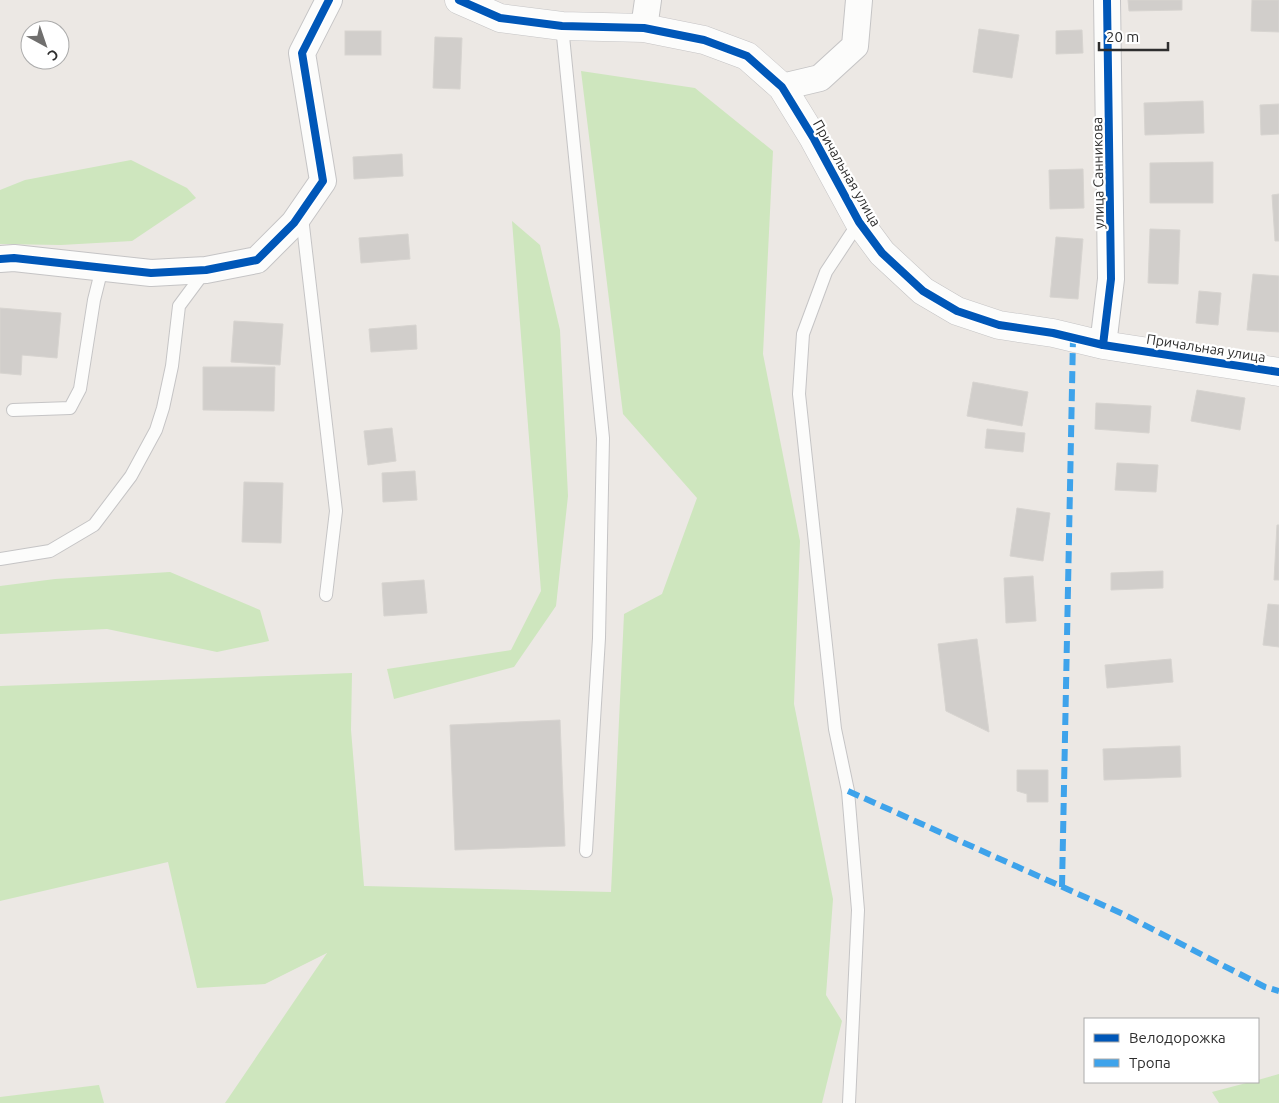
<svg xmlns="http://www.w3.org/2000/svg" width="1279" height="1103" viewBox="0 0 1279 1103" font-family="Ubuntu,sans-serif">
	<rect width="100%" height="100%" fill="#ece8e4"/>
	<g fill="#cee6be">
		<path d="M581,71L695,88L773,151L763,354L800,541L794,704L833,899L826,995L842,1021L822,1103H225L327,953L265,984L197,988L168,862L0,901V686L352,673L351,730L364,886L611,892L624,614L662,594L697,498L623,414Z"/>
		<path d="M131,160L187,188L196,198L132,241L61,245L0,244V190L25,180Z"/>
		<path d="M512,221L540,245L560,330L568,496L556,606L514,667L394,699L387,669L511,650L541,591Z"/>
		<path d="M170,572L260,610L269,641L217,652L107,629L0,634V586L55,579Z"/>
		<path d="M1279,1074V1103H1219L1212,1092L1250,1082H1258V1080Z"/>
		<path d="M99,1085L104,1103H0V1097Z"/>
	</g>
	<g fill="#d1cecb" stroke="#d7d4d0">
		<path d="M1128,0H1182V10L1129,11Z"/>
		<path d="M1252,0H1279V32L1251,31Z"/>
		<path d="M979,29L1019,35L1012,78L973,72Z"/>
		<path d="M1082,30L1083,53L1056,54V31Z"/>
		<rect x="345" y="31" width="36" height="24"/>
		<path d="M435,37L462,38L460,89L433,88Z"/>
		<path d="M1203,101L1204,133L1145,135L1144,103Z"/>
		<path d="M1279,104V134L1261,135L1260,105Z"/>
		<path d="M402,154L403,176L354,179L353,157Z"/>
		<path d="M1213,162V203H1150V163Z"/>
		<path d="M1083,169L1084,208L1050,209L1049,170Z"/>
		<path d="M1279,194V241H1275L1272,195Z"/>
		<path d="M1150,229L1180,230L1178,284L1148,283Z"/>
		<path d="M408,234L410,259L361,263L359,238Z"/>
		<path d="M1056,237L1083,239L1078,299L1050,297Z"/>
		<path d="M1253,274L1279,276V332L1247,330Z"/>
		<path d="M1199,291L1221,293L1218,325L1196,323Z"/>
		<path d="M0,308L61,313L57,358L22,355L21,375L0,373Z"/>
		<path d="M234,321L283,324L280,365L231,362Z"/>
		<path d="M416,325L417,349L371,352L369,329Z"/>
		<path d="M203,367H275L274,411L203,410Z"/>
		<path d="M973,382L1028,392L1022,426L967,416Z"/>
		<path d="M1197,390L1245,398L1240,430L1191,421Z"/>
		<path d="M1096,403L1151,406L1149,433L1095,429Z"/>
		<path d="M392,428L396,461L368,465L364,431Z"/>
		<path d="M987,429L1025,433L1023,452L985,448Z"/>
		<path d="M1117,463L1158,465L1156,492L1115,490Z"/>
		<path d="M415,471L417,500L383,502L382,473Z"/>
		<path d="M244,482L283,483L281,543L242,542Z"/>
		<path d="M1017,508L1050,513L1043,561L1010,556Z"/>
		<path d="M1277,525H1279V580H1274Z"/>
		<path d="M1163,571V588L1111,590V573Z"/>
		<path d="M1033,576L1036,621L1006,623L1004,578Z"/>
		<path d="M424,580L427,613L384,616L382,583Z"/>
		<path d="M1268,604L1279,605V647L1263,645Z"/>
		<path d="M977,639L989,732L946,711L938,644Z"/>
		<path d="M1171,659L1173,682L1107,688L1105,665Z"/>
		<path d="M560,720L565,846L455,850L450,725Z"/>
		<path d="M1180,746L1181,777L1104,780L1103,749Z"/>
		<path d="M1017,770H1048V802H1027V794L1017,791Z"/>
	</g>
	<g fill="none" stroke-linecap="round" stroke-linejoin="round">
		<g stroke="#c5c4c5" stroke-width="14">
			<g id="lane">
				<path d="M562,26L603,438L599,638L586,851"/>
				<path d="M302,217L336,511L326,595"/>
				<path d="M13,410L70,408L80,389L94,300L102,268"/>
				<path d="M0,559L50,551L94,525L131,476L156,430L163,408L172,366L179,306L205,271"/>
				<path d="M849,1103L858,910L848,791L835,729L799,394L803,334L826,272L859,222"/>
			</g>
		</g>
		<g stroke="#c5c4c5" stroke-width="28">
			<g id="street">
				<path d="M644,28L648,0"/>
				<path d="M782,87L820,78L855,46L859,0"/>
				<path d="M0,259L14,258L151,273L206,270L257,260L294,223L323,181L302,53L329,0"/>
				<path d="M1103,345L1111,279L1107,0"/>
			</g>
		</g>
		<g stroke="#c5c4c5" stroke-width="29">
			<path id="secondary" d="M459,0L500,18L562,26L644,28L704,40L747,56L782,87L814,139L859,222L882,253L923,291L957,311L999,325L1053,333L1103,345L1279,372"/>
		</g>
		<use href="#lane" stroke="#fcfcfb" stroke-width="12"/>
		<use href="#street" stroke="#fcfcfb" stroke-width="26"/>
		<use href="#secondary" stroke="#fcfcfb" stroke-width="28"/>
		<g stroke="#3ea3eb" stroke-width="6" stroke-dasharray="12 6" stroke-linecap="butt">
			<path d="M848,791L1123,914L1265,987L1279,991"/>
			<path d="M1062,887L1073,338"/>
		</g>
		<g stroke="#fff" stroke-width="11">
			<g id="cycleway">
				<path d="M459,0L500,18L562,26L644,28L704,40L747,56L782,87L814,139L859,222L882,253L923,291L957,311L999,325L1053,333L1103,345L1279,372"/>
				<path d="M0,259L14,258L151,273L206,270L257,260L294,223L323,181L302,53L329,0"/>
				<path d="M1103,345L1111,279L1107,0"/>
			</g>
		</g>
		<use href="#cycleway" stroke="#0057b8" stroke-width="8"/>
	</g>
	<g text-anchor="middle" stroke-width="4.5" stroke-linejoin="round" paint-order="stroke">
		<g font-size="14" fill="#2e2e2e" stroke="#fff">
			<text transform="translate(847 173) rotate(60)" y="5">Причальная улица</text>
			<text transform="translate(1098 173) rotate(-91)" y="5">улица Санникова</text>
			<text transform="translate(1206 348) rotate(9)" y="5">Причальная улица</text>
		</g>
	</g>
	<rect x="1084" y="1018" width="175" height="65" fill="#ffffff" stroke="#ababab"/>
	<rect x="1094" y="1034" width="25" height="8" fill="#0057b8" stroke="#ababab"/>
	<text x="1129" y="1043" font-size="15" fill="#2e2e2e">Велодорожка</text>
	<rect x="1094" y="1059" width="25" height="8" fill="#3ea3eb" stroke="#ababab"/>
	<text x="1129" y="1068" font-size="15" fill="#2e2e2e">Тропа</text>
	<g transform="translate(45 45) rotate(140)"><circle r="24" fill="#ffffff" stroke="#ababab"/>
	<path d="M0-4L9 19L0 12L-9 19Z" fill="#706f6e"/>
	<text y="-8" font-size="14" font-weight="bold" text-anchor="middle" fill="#2e2e2e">С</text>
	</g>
	<path d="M1099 42v8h69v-8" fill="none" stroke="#2e2e2e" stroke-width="2.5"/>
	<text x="1106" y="42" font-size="15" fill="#2e2e2e" stroke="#ffffff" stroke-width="4" paint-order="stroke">20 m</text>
</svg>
